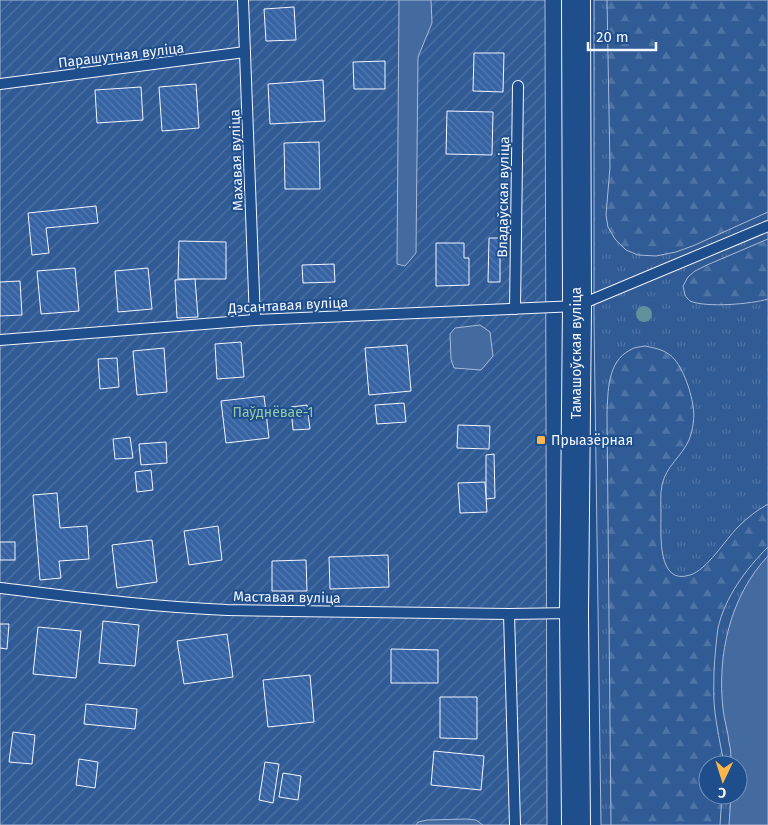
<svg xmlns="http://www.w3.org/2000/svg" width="768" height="825" viewBox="0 0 768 825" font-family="'Fira Sans',sans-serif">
	<defs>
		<pattern id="grass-tufts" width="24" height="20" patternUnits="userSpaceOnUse" patternTransform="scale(1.25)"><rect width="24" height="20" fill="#305b95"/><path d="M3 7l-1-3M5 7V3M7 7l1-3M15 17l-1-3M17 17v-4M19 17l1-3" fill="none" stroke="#4e73a5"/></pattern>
		<pattern id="forest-firs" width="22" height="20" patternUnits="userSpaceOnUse" patternTransform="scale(1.25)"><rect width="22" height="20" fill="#305b95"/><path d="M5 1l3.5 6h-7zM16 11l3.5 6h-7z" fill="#4e73a5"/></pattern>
		<pattern id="garden-furrows" width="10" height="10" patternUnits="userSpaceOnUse" patternTransform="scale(1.25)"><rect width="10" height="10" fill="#305b95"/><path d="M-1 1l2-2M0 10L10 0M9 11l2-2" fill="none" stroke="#4e73a5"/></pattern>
		<pattern id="building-back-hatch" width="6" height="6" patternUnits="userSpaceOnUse" patternTransform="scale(1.25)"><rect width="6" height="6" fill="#3563a3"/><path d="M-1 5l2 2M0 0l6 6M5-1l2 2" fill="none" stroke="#537ab1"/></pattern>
	</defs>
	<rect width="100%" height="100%" fill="#1f4e8c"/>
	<path fill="url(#grass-tufts)" stroke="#a8bbd7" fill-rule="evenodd" d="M594,0H768V825H601L594,319ZM708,765H738V795H708Z"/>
	<g fill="url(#forest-firs)" stroke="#a8bbd7">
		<path d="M607,0H768V212L695,245L676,252L656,256L638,255L626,250L615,239L608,227L606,215L610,167Z"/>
		<path d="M768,239V299C752,304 706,308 690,301C688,299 686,297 685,295L683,286L688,277L695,271L707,265Z"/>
		<path d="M645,346C654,348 662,349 670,355C682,364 691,391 693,406C695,416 693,430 689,440C682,456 666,466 662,485C660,494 661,505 661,515C661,534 657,586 690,575C707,570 725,540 738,527C747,518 757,510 768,504V547C746,569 725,597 718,628C716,642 715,656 714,670C714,684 713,699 715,713C717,728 720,743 723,758V765H708V795H722L720,825H611L607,414C608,392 607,362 630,350C634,347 640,347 645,346Z"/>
	</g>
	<path fill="url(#garden-furrows)" stroke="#a8bbd7" d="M0,0H545L547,825H0Z"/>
	<g fill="#446ba0" stroke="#a8bbd7">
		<path d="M399,0H431L432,23L418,57L416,253L405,266L397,264Z"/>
		<path d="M480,325L490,332L493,356L481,370L454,368L451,359L450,334L455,328Z"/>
		<path d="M768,556V825H729L731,795H738V765H731C731,757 731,750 729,742C728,731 724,720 723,709C717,655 730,596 768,556Z"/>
		<path d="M466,819L476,820L483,825H416L418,822L427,820Z"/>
	</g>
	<g fill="url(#building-back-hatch)" stroke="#f2f6ff">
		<path d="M294,7L296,40L266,41L264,9Z"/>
		<path d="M474,53H504L503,92L473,91Z"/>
		<path d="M385,61V89H354L353,62Z"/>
		<path d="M323,80L325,121L270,124L268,84Z"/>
		<path d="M196,84L199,128L162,131L159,87Z"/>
		<path d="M141,87L143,120L97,123L95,90Z"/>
		<path d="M447,111L493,112L492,155L446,154Z"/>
		<path d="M319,142L320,189H285L284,143Z"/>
		<path d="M96,206L98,223L46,228L49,253L32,255L28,213Z"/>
		<path d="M489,238H500V282H488Z"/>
		<path d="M179,241L226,242V279H178Z"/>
		<path d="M436,243H464V258H469V285L436,286Z"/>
		<path d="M334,264L335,282L303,283L302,265Z"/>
		<path d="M75,268L79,311L41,314L37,271Z"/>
		<path d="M148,268L152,309L118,312L115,271Z"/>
		<path d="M195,279L198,317L177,318L175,280Z"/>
		<path d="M20,281L22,315L0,316V282Z"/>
		<path d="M241,342L244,377L217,379L215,344Z"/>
		<path d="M407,345L411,391L369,395L365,348Z"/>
		<path d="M164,348L167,392L137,395L133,351Z"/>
		<path d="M117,358L119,387L100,389L98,359Z"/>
		<path d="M264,396L269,438L226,443L221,401Z"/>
		<path d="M404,403L406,422L377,424L375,405Z"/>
		<path d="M307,405L310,429L293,430L291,407Z"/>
		<path d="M458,425L490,426L489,449L457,448Z"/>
		<path d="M130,437L133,458L115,459L113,439Z"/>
		<path d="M166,442L167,463L141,465L139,444Z"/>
		<path d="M494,454L495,498L486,499V455Z"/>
		<path d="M151,470L153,490L137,492L135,472Z"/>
		<path d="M485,482L487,512L460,513L458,483Z"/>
		<path d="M57,493L60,528L87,526L89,559L59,561L61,578L40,580L33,495Z"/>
		<path d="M218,526L222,560L189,565L184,531Z"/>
		<path d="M152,540L157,582L117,588L112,545Z"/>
		<rect x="0" y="542" width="15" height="18"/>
		<path d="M388,555L389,587L330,589L329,557Z"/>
		<path d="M306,560L307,591H272V561Z"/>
		<path d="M103,621L139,625L135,666L99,663Z"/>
		<path d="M0,624H9L7,649L0,648Z"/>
		<path d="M38,627L81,631L76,678L33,674Z"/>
		<path d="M227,634L233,677L184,684L177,641Z"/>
		<path d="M391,649L438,650V683H391Z"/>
		<path d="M310,675L314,722L268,727L263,680Z"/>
		<path d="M440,697H477V739L440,738Z"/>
		<path d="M86,704L137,709L135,729L84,724Z"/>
		<path d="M13,732L35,735L32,764L9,762Z"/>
		<path d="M434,751L484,756L481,790L431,785Z"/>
		<path d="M79,759L98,762L95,788L76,785Z"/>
		<path d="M265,762L279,764L273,803L259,800Z"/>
		<path d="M283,773L301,776L298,800L279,797Z"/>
	</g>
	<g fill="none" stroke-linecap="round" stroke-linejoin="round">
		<g stroke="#f2f6ff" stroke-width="12">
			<g id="service">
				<path d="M243,0L255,320"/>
				<path d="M0,84L245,52"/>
				<path d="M515,309L518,86"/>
				<path d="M0,340L255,320L577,306L768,226"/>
				<path d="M0,588C75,597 151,607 227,610L509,614L573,613"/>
				<path d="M509,614L515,825"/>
			</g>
		</g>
		<g stroke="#f2f6ff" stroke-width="30">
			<path id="primary" d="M576,0L577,306L574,613L576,825"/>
		</g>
		<use href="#service" stroke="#1f4e8c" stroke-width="10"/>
		<use href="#primary" stroke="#1f4e8c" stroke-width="28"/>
	</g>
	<circle fill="#61919a" cx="644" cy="314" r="8"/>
	<rect fill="#ffb74d" stroke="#1f4e8c" stroke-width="2" x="536" y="435" width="10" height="10" rx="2.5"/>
	<g text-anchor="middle" stroke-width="4" stroke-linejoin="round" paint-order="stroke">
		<g font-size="14" fill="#f2f6ff" stroke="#1f4e8c">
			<text transform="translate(121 55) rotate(-7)" y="5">Парашутная вуліца</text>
			<text transform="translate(236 160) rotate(-92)" y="5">Махавая вуліца</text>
			<text transform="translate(503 197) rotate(-89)" y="5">Владаўская вуліца</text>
			<text transform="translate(288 305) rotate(-3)" y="5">Дэсантавая вуліца</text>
			<text transform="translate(576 353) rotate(-90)" y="5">Тамашоўская вуліца</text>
			<text transform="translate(287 597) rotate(1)" y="5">Маставая вуліца</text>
		</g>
		<g font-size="14" fill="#97c8a6" stroke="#1f4e8c">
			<text x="273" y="417">Паўднёвае-1</text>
		</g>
		<g font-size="14" fill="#f2f6ff" stroke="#1f4e8c" text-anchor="start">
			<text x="551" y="445">Прыазёрная</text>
		</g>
	</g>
	<g transform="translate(723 780) rotate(184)"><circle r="24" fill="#1f4e8c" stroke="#7391ba"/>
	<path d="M0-4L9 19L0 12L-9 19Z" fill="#ffb74d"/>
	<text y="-8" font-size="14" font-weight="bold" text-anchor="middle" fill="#f2f6ff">С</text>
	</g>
	<path d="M588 42v8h68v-8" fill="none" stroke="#f2f6ff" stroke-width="2.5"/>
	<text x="596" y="42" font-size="15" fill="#f2f6ff" stroke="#1f4e8c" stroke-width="4" paint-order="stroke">20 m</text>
</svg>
